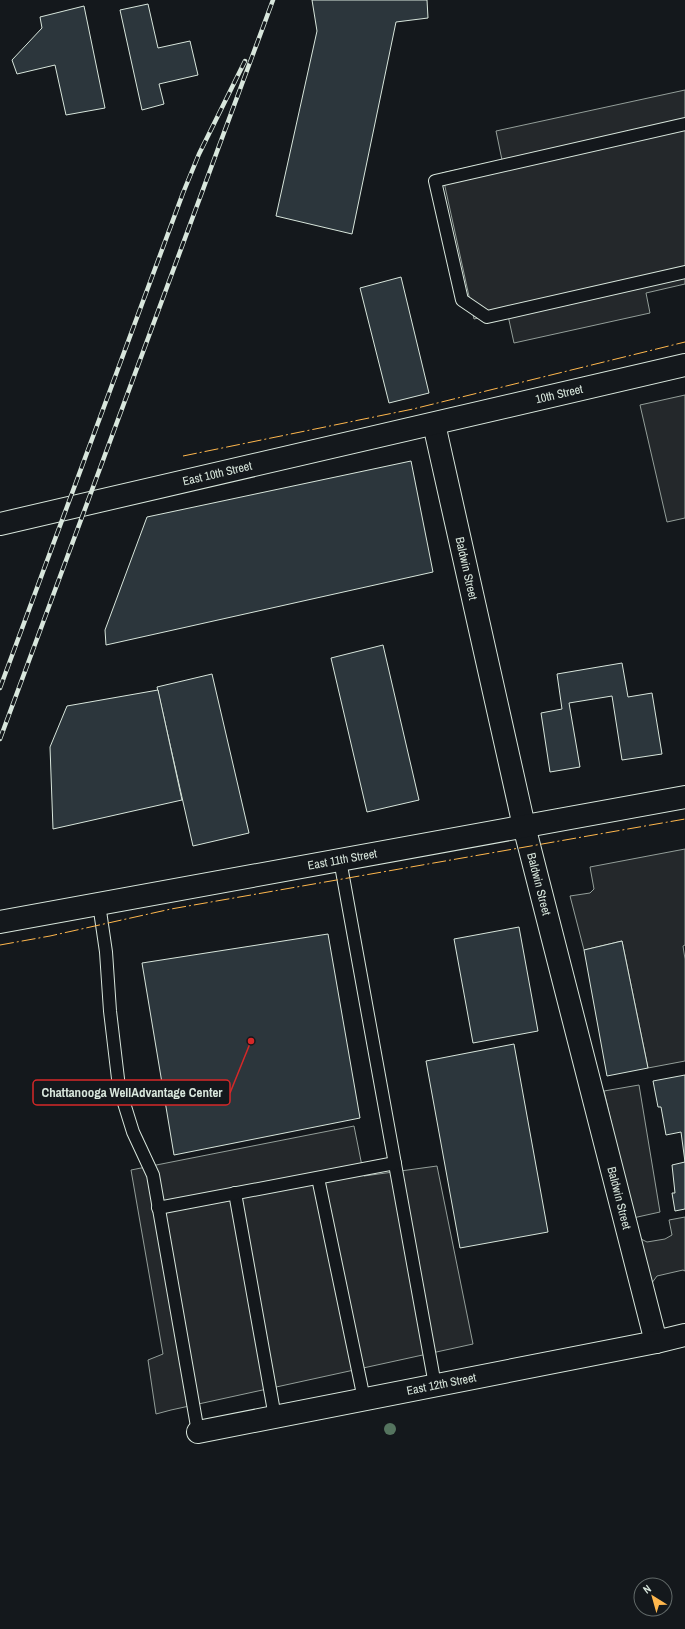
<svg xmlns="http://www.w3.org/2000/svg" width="685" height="1629" viewBox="0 0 685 1629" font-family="'Archivo Narrow',sans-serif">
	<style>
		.parking { fill: #24282b; stroke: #939e99 }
		.building { fill: #2c363c; stroke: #d8e6dc }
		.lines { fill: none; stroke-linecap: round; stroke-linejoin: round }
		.service-casing { stroke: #d8e6dc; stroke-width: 14 }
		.minor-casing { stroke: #d8e6dc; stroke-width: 24 }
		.service { stroke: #14181c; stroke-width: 12 }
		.minor { stroke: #14181c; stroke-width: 22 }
		.rail-casing { stroke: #d8e6dc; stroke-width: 4.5 }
		.rail { stroke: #14181c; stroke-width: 3; stroke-dasharray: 9; stroke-linecap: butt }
		.power { stroke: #ffb74d; stroke-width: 1; stroke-dasharray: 14 3 2 3; stroke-linecap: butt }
		.tree { fill: #55745f }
		.labels { text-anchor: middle; stroke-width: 3; stroke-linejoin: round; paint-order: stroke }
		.street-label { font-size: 12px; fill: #d8e6dc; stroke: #14181c }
		.leader { fill: none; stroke: #d62828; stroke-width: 1.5 }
		.callout-dot { fill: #d62828; stroke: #14181c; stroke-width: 1.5 }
		.callout { fill: #14181c; stroke: #d62828; stroke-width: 1.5 }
		.callout-label { font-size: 13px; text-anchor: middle; font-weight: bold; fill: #d8e6dc }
	</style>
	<rect width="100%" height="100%" fill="#14181c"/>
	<g class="parking">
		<polygon points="685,90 685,284 646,293 650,313 514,343 507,311 474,319 442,173 502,160 496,131"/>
		<polygon points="685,395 685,518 667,522 640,405"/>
		<polygon points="685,849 685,945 683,946 685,959 685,1061 648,1068 622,941 584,950 570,896 590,893 594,889 590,867"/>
		<polygon points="639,1085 660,1212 633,1218 604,1091"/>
		<polygon points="354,1126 364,1176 437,1166 473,1344 171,1410 156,1414 148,1360 163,1354 131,1170"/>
		<polygon points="685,1217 685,1271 683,1270 657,1276 646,1291 635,1236 647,1242 665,1239 672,1235 669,1220"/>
	</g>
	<g class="building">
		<polygon points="312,0 427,0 428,18 396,22 352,234 276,216 317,31"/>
		<polygon points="148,4 158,48 190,41 198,75 159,84 164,104 142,110 120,10"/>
		<polygon points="84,6 105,108 66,115 55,65 17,74 12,60 42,28 40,17"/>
		<polygon points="401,277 429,393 389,403 360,288"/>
		<polygon points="411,461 433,572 106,645 105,630 147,517"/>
		<polygon points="383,645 419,800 367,812 331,658"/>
		<polygon points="622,663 628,697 652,693 662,754 622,760 612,696 569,703 580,767 550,772 541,713 562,709 557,674"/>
		<polygon points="212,674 249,833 193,846 157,687"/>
		<polygon points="158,690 182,800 53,829 50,747 67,706"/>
		<polygon points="519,927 538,1031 473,1043 454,939"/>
		<polygon points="328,934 360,1118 174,1155 142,963"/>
		<polygon points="622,941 648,1068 607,1076 584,950"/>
		<polygon points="514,1044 548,1232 460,1248 426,1061"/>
		<polygon points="685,1075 685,1209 675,1211 672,1193 675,1193 672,1165 685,1162 681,1132 666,1135 661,1107 658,1107 653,1081"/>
	</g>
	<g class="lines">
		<defs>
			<g id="service">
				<polyline points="685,124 435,181 462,300 487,317 685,272"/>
				<polyline points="340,860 435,1385"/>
				<polyline points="99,904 106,952 110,1011 119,1087 133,1132 153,1175 198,1432"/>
				<polyline points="318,1178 364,1399"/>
				<polyline points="235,1193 275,1417"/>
				<polyline points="158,1208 395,1163"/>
			</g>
			<g id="minor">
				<path id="s1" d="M434 424 524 826 656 1342"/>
				<path id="s2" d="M0 524 685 365"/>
				<path id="s3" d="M0 922 685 797"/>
				<path id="s4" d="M198 1432 656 1342 685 1335"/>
			</g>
		</defs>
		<use href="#service" class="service-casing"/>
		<use href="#minor" class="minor-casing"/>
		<use href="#service" class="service"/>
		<use href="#minor" class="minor"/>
		<defs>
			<g id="rail">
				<polyline points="0,688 183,193 199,154 245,61"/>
				<polyline points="0,739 273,0"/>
			</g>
		</defs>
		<use href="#rail" class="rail-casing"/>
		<use href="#rail" class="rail"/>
		<g class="power">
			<polyline points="183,456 413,409 685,342"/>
			<polyline points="0,945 50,936 171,909 685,819"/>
		</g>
	</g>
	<circle class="tree" cx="390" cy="1429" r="6"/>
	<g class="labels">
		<g class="street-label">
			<text dy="4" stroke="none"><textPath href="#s2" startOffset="574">10th Street</textPath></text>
			<text dy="4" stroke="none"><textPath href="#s2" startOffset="223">East 10th Street</textPath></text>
			<text dy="4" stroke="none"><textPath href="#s1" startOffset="148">Baldwin Street</textPath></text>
			<text dy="4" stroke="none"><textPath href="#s3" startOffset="348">East 11th Street</textPath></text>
			<text dy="4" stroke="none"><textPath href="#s1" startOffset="472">Baldwin Street</textPath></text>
			<text dy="4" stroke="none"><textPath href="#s1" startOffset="796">Baldwin Street</textPath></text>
			<text dy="4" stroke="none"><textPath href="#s4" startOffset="248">East 12th Street</textPath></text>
		</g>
	</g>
	<path class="leader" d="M251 1041L230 1093"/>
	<circle class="callout-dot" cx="251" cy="1041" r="4"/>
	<rect class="callout" x="33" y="1080" width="197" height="25" rx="4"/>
	<g class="callout-label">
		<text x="132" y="1097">Chattanooga WellAdvantage Center</text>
	</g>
	<g transform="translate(653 1597) rotate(323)"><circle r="19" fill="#14181c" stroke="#626a69"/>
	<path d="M0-3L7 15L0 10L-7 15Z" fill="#ffb74d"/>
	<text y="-6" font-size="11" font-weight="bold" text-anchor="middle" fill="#d8e6dc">N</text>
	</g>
</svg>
